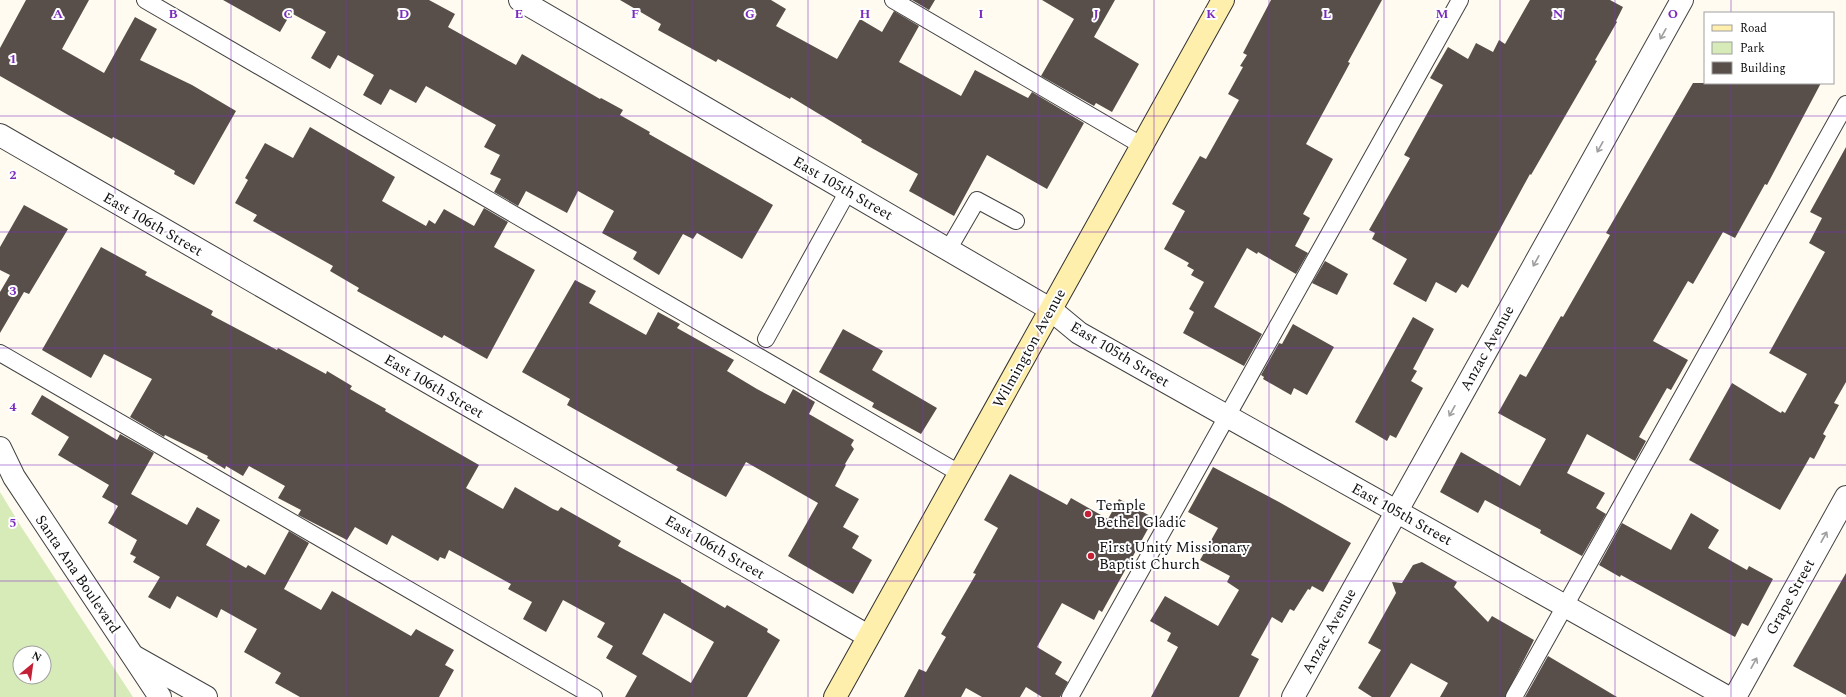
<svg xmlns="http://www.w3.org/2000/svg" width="1846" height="697" viewBox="0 0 1846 697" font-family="Spectral,serif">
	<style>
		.green { fill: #d7ebb9; fill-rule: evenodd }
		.building { fill: #584f4b; fill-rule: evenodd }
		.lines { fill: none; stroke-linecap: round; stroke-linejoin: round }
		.service-casing { stroke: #424242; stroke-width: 18 }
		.minor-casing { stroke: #424242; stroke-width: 24 }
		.secondary-casing { stroke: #313131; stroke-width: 24 }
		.service { stroke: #fff; stroke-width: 16 }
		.minor { stroke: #fff; stroke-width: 22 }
		.secondary { stroke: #ffefac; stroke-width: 22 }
		.oneway { stroke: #9f9f9f }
		.grid { fill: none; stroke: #7b2cbf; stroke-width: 1; stroke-opacity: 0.55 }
		.poi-dot { fill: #c42136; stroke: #fff; stroke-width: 1.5 }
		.labels { text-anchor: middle; stroke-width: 4; stroke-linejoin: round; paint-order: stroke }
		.street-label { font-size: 15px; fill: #0f0f0f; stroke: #fff }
		.poi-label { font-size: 15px; fill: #0f0f0f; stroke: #fff; text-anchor: start }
		.grid-label { font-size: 13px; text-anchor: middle; font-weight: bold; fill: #7b2cbf; stroke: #fff; stroke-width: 4; stroke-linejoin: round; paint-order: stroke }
	</style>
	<rect width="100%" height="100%" fill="#fffbf1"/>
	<path class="green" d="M0 492 22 528 133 697H0ZM20 653H44V677H20Z"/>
	<g class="building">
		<polygon points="26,0 89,0 62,49 104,73 135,17 157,29 140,60 192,85 236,111 194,185 174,174 175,171 113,137 112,139 70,116 0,76 0,48"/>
		<polygon points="223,0 429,0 455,14 448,27 516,65 522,54 600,99 601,98 623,110 620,115 650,132 649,134 773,205 742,259 697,233 693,239 683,234 659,275 633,259 637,252 602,233 614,211 578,191 567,213 526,191 518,206 494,192 501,179 490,174 500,155 484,147 496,125 426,86 416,103 390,89 381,105 363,95 374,75 338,55 330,69 311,58 326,32 291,13 280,32"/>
		<polygon points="620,0 771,0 786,9 776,26 837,59 860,19 882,32 894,11 919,26 899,62 961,96 975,70 1028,98 1032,92 1084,123 1047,189 987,155 954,216 909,191 918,174 861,142 862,140 791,97 790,99 718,59 716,62 658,30 661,24"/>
		<polygon points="912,0 935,0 929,10"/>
		<polygon points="1042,0 1115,0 1094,37 1139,64 1112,112 1096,103 1094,106 1041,76 1074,19"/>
		<polygon points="1271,0 1382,0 1348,62 1350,63 1306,144 1333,159 1303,214 1310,218 1295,246 1308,253 1296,274 1258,252 1257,254 1247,248 1214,307 1262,334 1244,366 1183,333 1194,312 1189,309 1204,282 1191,275 1194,270 1187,266 1189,263 1164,249 1185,211 1172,204 1200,156 1206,159 1239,100 1228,94 1243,67 1240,66 1247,55 1243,53"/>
		<polygon points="1530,0 1610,0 1623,7 1616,21 1617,22 1595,60 1597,61 1531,175 1530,174 1468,288 1462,284 1456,293 1436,282 1426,302 1393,284 1407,259 1372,239 1375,233 1369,230 1410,158 1404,155 1443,85 1430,78 1448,47 1468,59 1476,43 1493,52 1499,40 1505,44"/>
		<polygon points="1693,83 1821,83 1767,185 1765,184 1735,238 1723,232 1693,284 1688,281 1653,341 1688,360 1671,390 1667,388 1639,437 1646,441 1635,461 1587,434 1567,473 1605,493 1596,508 1606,514 1582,556 1540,533 1541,530 1485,500 1478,513 1440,492 1461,452 1520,486 1546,439 1498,413 1520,374 1526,377 1561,316 1563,317 1610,235 1606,233"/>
		<polygon points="310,127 395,177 382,201 426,226 429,220 435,224 444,209 474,226 484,208 508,222 494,247 535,270 487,359 444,335 442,338 357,291 359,288 330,271 333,266 253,221 257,215 235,203 248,180 245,178 265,143 293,158"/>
		<polygon points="1846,147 1846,382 1834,403 1839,405 1823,434 1826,436 1814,459 1810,457 1780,510 1689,460 1732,383 1781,413 1782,411 1785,413 1807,374 1769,353 1825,252 1809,243 1822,218 1810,212"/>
		<polygon points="24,205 68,229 29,294 24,292 0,333 0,292 10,275 0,270 0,247"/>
		<path d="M101 247 147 272 145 275 213 311 211 315 277 350 278 348 326 374 327 371 352 386 350 389 386 409 385 411 479 465 466 488 503 509 515 487 553 509 558 511 561 507 621 541 618 546 681 580V582L725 608 727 605 768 629 767 632 780 640 747 697H625L637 676 606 658 613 646 597 637 605 623 563 600 546 632 523 619 532 602 508 589 511 584 449 550 445 559 440 557 438 561 392 535 387 545 355 527 347 540 298 515 301 510 278 498 285 486 249 466 243 476 226 466 225 469 207 458 208 456 165 435 164 437 130 417 152 379 104 354 91 378 42 350ZM664 613 714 642 691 683 642 654Z"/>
		<polygon points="1325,261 1348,274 1337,295 1312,283"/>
		<polygon points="575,280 596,291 589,303 646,335 658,312 680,324 677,328 734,360 727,371 757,389 785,404 793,389 815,402 809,414 854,440 851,445 854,449 845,464 846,465 835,486 859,499 843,527 859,536 852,548 872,560 853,594 788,556 818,503 746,462 726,497 676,470 678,467 567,405 570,399 522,372"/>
		<polygon points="1413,317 1434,329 1413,369 1417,371 1411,381 1423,388 1396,438 1390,435 1387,441 1355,422"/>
		<polygon points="1293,324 1334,347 1307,395 1294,388 1291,395 1263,379 1264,377 1261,375 1279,343 1282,344"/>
		<polygon points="843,329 883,351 872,370 937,408 921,434 872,407 874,403 819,372"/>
		<polygon points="42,395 117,440 120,434 154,453 131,494 187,525 197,507 220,520 206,545 246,568 248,565 265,575 289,531 309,543 284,589 321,610 332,591 411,636 416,629 454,650 445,665 454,670 439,697 300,697 275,683 281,673 244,652 257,629 221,609 217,618 177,596 170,609 148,597 160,577 133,562 136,557 130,554 137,540 108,523 118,506 102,497 109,485 58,455 69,437 31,414"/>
		<polygon points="1213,467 1279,502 1351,543 1323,592 1312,586 1310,590 1308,589 1294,611 1290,609 1282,623 1272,617 1251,655 1259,659 1239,697 1151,697 1178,647 1167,641 1171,633 1150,621 1165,596 1218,626 1239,590 1227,582 1230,576 1200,560 1218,528 1188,512"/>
		<polygon points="1010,474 1067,505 1071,498 1108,519 1119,499 1154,518 1102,612 1099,610 1094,620 1062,603 1037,647 1062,662 1055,674 1068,682 1060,697 1042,697 1026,687 1020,697 982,697 966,688 961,697 904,697 919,669 926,672 946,637 941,634 976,574 973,573 998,528 984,520"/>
		<polygon points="1691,513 1719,530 1708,548 1747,570 1749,566 1773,579 1748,626 1742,623 1735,637 1621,575 1620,577 1599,565 1622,523 1671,550"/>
		<polygon points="1422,562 1457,582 1454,587 1488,622 1492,616 1534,640 1505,697 1440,697 1448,683 1411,663 1390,697 1372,697 1358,688 1381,650 1368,643 1396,593 1392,582 1402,583 1413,565"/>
		<polygon points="1846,573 1846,695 1793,666"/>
		<polygon points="1548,656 1617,697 1525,697"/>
	</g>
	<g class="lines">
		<defs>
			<g id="service">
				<polyline points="145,0 959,473"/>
				<polyline points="893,0 1141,145"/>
				<polyline points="948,250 977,200 1016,221"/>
				<polyline points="766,339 848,191"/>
				<polyline points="0,353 594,697"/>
				<polyline points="1070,697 1460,0"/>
				<polyline points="1514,697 1846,104"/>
			</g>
			<g id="minor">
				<polyline points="520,0 1050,309 1079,333 1727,697"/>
				<polyline points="0,135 868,636"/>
				<polyline points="0,448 14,477 160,697"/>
				<polyline points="135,657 206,697"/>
				<polyline points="1293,697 1682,0"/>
				<polyline points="1735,697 1846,497"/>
			</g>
			<polyline id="secondary" points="835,697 1223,0"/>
		</defs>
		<use href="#service" class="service-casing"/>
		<use href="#minor" class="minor-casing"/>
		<use href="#secondary" class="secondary-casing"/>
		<use href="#service" class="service"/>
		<use href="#minor" class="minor"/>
		<use href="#secondary" class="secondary"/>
	</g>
	<defs><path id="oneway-shaft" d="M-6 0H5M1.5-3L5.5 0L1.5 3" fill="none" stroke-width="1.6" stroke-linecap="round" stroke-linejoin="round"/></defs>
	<g class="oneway">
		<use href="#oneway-shaft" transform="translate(1663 34) rotate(119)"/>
		<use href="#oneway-shaft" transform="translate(1600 147) rotate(119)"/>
		<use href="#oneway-shaft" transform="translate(1536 261) rotate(119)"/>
		<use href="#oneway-shaft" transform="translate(1452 411) rotate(119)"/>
		<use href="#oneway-shaft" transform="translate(1824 537) rotate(-61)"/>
		<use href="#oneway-shaft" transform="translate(1754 663) rotate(-61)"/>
	</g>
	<path class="grid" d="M115 0V697M231 0V697M346 0V697M462 0V697M577 0V697M692 0V697M808 0V697M923 0V697M1038 0V697M1154 0V697M1269 0V697M1384 0V697M1500 0V697M1615 0V697M1731 0V13M1731 83V697M0 116H1846M0 232H1846M0 348H1846M0 465H1846M0 581H1846"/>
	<g class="poi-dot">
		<circle cx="1088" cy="514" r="4"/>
		<circle cx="1091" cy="556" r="4"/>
	</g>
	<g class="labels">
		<g class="street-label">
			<text transform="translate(843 188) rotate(30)" y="5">East 105th Street</text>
			<text transform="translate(153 224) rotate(30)" y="5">East 106th Street</text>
			<text transform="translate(1029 348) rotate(-61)" y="5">Wilmington Avenue</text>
			<text transform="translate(1487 348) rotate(-61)" y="5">Anzac Avenue</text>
			<text transform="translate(1120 354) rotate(31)" y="5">East 105th Street</text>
			<text transform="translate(434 386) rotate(30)" y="5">East 106th Street</text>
			<text transform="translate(1402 514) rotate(29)" y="5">East 105th Street</text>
			<text transform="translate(715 547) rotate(30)" y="5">East 106th Street</text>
			<text transform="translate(78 574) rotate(56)" y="5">Santa Ana Boulevard</text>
			<text transform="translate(1790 597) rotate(-61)" y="5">Grape Street</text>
			<text transform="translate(1329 631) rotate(-61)" y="5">Anzac Avenue</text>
		</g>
		<g class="poi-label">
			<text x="1096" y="510">Temple<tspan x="1096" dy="17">Bethel Gladic</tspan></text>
			<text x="1099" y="552">First Unity Missionary<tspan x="1099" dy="17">Baptist Church</tspan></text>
		</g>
	</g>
	<g class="grid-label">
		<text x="58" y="18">A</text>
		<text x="173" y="18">B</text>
		<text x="288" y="18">C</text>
		<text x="404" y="18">D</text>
		<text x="519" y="18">E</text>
		<text x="635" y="18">F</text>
		<text x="750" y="18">G</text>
		<text x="865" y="18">H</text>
		<text x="981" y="18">I</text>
		<text x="1096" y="18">J</text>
		<text x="1211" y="18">K</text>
		<text x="1327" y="18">L</text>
		<text x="1442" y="18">M</text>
		<text x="1558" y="18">N</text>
		<text x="1673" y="18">O</text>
		<text x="13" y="63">1</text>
		<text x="13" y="179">2</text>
		<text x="13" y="295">3</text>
		<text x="13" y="411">4</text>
		<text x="13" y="527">5</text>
	</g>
	<rect x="1704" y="12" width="130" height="72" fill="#ffffff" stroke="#9f9f9f"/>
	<rect x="1712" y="25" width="20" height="6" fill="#ffefac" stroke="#9f9f9f"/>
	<text x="1740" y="32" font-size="12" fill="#0f0f0f">Road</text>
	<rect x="1712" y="42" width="20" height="12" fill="#d7ebb9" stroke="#9f9f9f"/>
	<text x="1740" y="52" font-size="12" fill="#0f0f0f">Park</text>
	<rect x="1712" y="62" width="20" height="12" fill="#584f4b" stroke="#9f9f9f"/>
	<text x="1740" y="72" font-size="12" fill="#0f0f0f">Building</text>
	<g transform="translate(32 665) rotate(29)"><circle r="19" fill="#ffffff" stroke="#9f9f9f"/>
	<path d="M0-3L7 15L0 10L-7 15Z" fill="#c42136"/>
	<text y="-6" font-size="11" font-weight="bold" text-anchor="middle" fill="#0f0f0f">N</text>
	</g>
</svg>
